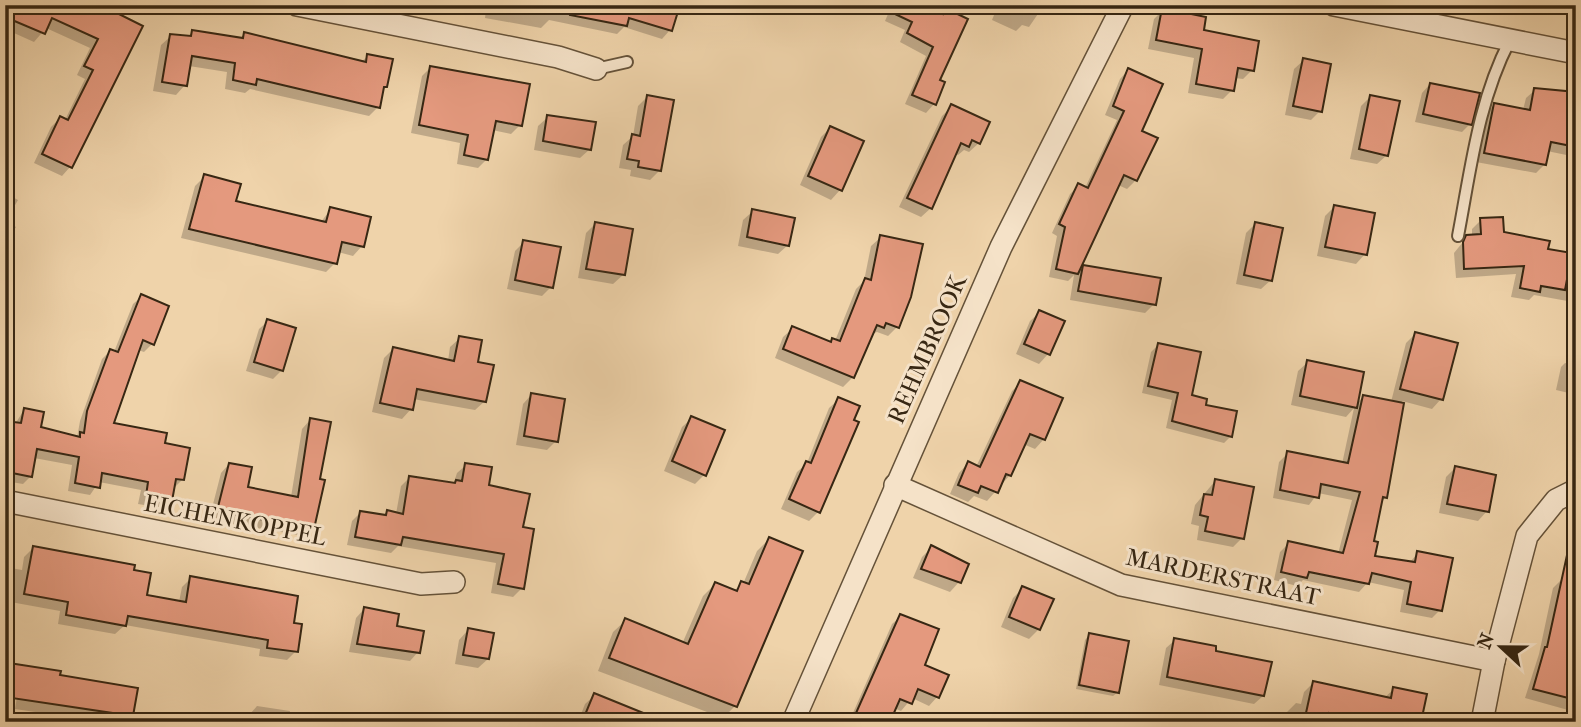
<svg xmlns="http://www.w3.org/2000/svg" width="1581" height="727" viewBox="0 0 1581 727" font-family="'IM FELL French Canon',serif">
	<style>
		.shadow { fill: #0003 }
		.building { fill: #e4997e; stroke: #372713; stroke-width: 2 }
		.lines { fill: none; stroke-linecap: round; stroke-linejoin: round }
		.service-casing { stroke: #655239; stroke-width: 14 }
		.minor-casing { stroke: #655239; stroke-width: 24 }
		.service { stroke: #f5e2c8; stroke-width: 10 }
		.minor { stroke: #f5e2c8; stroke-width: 21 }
		.labels { text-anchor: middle; stroke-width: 6; stroke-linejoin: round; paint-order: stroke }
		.street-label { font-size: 24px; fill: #372713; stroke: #f5e2c8 }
	</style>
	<rect width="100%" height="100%" fill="#efd3aa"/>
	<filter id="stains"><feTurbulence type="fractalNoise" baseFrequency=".00286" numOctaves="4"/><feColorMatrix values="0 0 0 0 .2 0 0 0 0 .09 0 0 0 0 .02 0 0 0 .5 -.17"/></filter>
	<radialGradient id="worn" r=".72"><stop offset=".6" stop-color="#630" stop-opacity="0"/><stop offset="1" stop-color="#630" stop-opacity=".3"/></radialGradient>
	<g class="shadow">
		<polygon points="5,5 140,27 70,167 62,176 34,163 51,127 60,118 65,120 85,79 77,75 90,48 46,28 34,42 5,29"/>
		<polygon points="463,5 678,5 670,30 662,39 624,27 617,34 549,20 541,28 485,18 486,10"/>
		<polygon points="892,5 934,5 966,20 938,81 943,83 934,104 926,113 905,104 926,56 900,42 905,30 885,21"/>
		<polygon points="998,5 1044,5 1029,27 1022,25 1016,31 992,20"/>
		<polygon points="1163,10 1202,32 1252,70 1243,79 1235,78 1232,90 1223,99 1188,93 1194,58 1148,49 1154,19"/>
		<polygon points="193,31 239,40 244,34 361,62 368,56 378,107 369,116 250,89 245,93 225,89 227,72 189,66 185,85 176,95 153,91 161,45 171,36 187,38"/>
		<polygon points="1304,60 1320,111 1311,120 1285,115 1294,69"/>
		<polygon points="430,68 520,125 511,134 492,130 487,159 478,168 457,164 460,143 411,133 422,76"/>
		<polygon points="1128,70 1136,180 1127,189 1118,185 1077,273 1084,266 1154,304 1145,313 1070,300 1074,275 1068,281 1049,277 1057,236 1052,233 1070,194 1079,185 1085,188 1117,120 1105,115 1120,79"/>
		<polygon points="1430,84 1470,124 1462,132 1415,122 1422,93"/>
		<polygon points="1535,90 1576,94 1576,157 1547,151 1545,164 1536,173 1476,162 1485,114 1494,105 1523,110 1526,98"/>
		<polygon points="647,97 660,170 650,180 630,176 631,170 619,168 623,145 633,136 638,106"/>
		<polygon points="1370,97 1387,155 1377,164 1350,159 1361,106"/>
		<polygon points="951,107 979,143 969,152 964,150 958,155 955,154 931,208 921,217 899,207 942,116"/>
		<polygon points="548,117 590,149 580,158 534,150 538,126"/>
		<polygon points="830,128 840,190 831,200 800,185 821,137"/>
		<polygon points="205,176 234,202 320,223 331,209 362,246 353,256 338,252 335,263 326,272 181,238 195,186"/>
		<polygon points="5,193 18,200 6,221 16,227 5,245"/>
		<polygon points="1334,207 1365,254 1356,264 1317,256 1325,216"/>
		<polygon points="753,211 788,245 778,254 738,246 743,220"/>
		<polygon points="1481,220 1503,234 1546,250 1576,256 1576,322 1569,320 1573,302 1534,295 1529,300 1511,297 1516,274 1456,278 1454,253 1467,237 1472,237 1472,229"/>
		<polygon points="595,224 623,275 613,284 578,278 586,233"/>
		<polygon points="1255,224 1271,280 1261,289 1236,284 1246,233"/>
		<polygon points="881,237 897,327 888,336 877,332 870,335 853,377 843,387 775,358 783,337 793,328 829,343 835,341 856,289 864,281 871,246"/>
		<polygon points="524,242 551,287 542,296 507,289 515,251"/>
		<polygon points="142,296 152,344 144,352 138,350 112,424 162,445 182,480 174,488 170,500 162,508 138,504 141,490 99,482 90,495 68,491 72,465 34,458 31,476 23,484 5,481 5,422 15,424 24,410 39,429 77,438 80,421 102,359 110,351 114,352 133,304"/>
		<polygon points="1040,312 1063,322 1048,354 1039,364 1016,354 1030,321"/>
		<polygon points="268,321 282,370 273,379 246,371 259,329"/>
		<polygon points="1415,334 1441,399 1432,409 1402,401 1386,497 1381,502 1372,543 1373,557 1409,563 1418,553 1440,610 1432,618 1400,612 1404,590 1368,582 1359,592 1303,580 1297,586 1274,580 1280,552 1289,543 1338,554 1352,500 1318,493 1309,505 1273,498 1279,462 1288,453 1342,464 1354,408 1346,417 1291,405 1298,371 1308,362 1356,404 1363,397 1391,402 1406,343"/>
		<polygon points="460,338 476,364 485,401 475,410 413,399 411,409 402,419 372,412 384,358 393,349 448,361 450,347"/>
		<polygon points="1158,345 1189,397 1204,406 1231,436 1224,443 1166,428 1172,400 1142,393 1151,352"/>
		<polygon points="1565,363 1576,365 1576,391 1573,394 1556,390 1561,367"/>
		<polygon points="1021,382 1044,439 1035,449 1023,444 1010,475 987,501 974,496 968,502 950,494 959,473 968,463 976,467 1012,391"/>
		<polygon points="532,394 556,441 547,450 516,445 523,404"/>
		<polygon points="839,399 818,512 809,521 781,509 797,472 807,463 829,408"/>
		<polygon points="692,418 704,475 695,484 664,471 682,427"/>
		<polygon points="310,420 312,528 304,536 209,520 221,473 229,464 246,488 291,497 302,429"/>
		<polygon points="466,465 521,529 522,588 513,597 491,593 496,563 398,546 391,553 347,545 352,521 360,513 383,517 388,512 396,514 401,486 410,477 453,485 457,473"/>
		<polygon points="1455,468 1487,511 1478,521 1439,513 1446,477"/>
		<polygon points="1215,481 1242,538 1233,547 1197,540 1199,526 1191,524 1195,505"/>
		<polygon points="769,539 735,706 723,718 598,671 613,632 626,620 682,644 703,596 715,584 733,591 743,584 757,551"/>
		<polygon points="932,547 960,559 959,582 950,592 913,578 922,557"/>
		<polygon points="33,548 132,572 145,597 179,602 182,587 191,578 292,624 296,651 287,660 259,656 260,649 125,625 115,634 58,624 60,611 5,601 5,567 22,570 24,557"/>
		<polygon points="1563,578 1576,581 1576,702 1568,710 1525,698 1539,654 1553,588"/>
		<polygon points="1023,588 1039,629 1029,639 1001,627 1013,598"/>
		<polygon points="364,609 395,627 418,652 410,661 349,652 356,618"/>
		<polygon points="901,616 937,697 929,706 912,698 901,711 894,708 888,722 849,722 892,624"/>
		<polygon points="468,630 488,659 478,668 455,664 459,640"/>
		<polygon points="1089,635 1118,692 1113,696 1076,689 1085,640"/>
		<polygon points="1175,640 1213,652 1263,696 1254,704 1159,685 1166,648"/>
		<polygon points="20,677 58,677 131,715 125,722 102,722 15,709"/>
		<polygon points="1313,683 1384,698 1394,689 1419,722 1285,722 1287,712 1296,703 1301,704 1304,692"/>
		<polygon points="595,695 622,722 578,722 585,704"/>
		<polygon points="257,706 290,711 288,722 248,722 249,715"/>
		<polygon points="977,717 987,722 972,722"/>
	</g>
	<g class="building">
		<polygon points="5,5 101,5 143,26 72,168 42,154 60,116 68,120 93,70 84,66 98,39 52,18 45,34 5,17"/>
		<polygon points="571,5 680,5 672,31 629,18 627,26 570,15"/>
		<polygon points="876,5 924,5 943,14 945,8 968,19 940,80 945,82 936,105 912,95 933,47 907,33 912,22"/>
		<polygon points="1162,8 1206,17 1204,30 1259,41 1254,71 1238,68 1234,91 1196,84 1202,49 1156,40"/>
		<polygon points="192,30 243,38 244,32 366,62 367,54 393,59 387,87 384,87 380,108 257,79 256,85 233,80 235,63 192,56 187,86 162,82 170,34 191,36"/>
		<polygon points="1303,58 1331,64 1322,112 1293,106"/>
		<polygon points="430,66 530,84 522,126 496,121 488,160 464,155 468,135 419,125"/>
		<polygon points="1128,68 1163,84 1142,131 1158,138 1137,181 1124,175 1078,274 1056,269 1065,227 1059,224 1078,183 1088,188 1124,111 1113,106"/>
		<polygon points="1430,83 1480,93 1472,125 1423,114"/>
		<polygon points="1534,88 1576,92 1576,147 1551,142 1546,165 1484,153 1494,103 1530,110"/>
		<polygon points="647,95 674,100 661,171 638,167 639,161 627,159 632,134 640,136"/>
		<polygon points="1370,95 1400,101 1388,156 1359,149"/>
		<polygon points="951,104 990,122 980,144 972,140 969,147 961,143 932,209 907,198"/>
		<polygon points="547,115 596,122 591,150 543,141"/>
		<polygon points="830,126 864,141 842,191 808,176"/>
		<polygon points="204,174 241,184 236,201 326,222 330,207 371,217 364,247 342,242 337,264 189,229"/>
		<polygon points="1334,205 1375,213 1367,255 1325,247"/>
		<polygon points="752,209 795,218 789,246 747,237"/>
		<polygon points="1503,217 1504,232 1550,241 1548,249 1572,253 1565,290 1541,286 1540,292 1520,288 1524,266 1464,269 1463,242 1466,235 1481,234 1480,218"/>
		<polygon points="595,222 633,229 625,275 586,269"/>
		<polygon points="1255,222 1283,228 1272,281 1244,275"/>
		<polygon points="880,235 923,244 911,297 899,328 886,323 884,328 877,325 854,378 783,349 792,326 831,342 832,338 840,341 865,278 871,280"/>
		<polygon points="523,240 561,247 553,288 515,280"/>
		<polygon points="1083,265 1161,278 1156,305 1078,291"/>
		<polygon points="141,294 169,306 154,345 143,340 114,423 167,433 165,443 190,448 184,480 176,479 172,501 146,496 148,482 102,473 100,488 75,483 79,457 37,449 32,477 7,472 11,445 5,444 5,421 21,423 24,408 44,412 41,427 80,437 80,432 84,433 87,411 110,349 118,352"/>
		<polygon points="1039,310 1065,321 1050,355 1024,344"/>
		<polygon points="267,319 296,328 283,371 254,362"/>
		<polygon points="1415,332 1458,343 1443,400 1400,389"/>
		<polygon points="459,336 482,340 478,362 494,365 486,402 417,389 413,410 380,403 393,347 454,361"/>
		<polygon points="1158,343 1201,352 1192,395 1207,399 1206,405 1237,411 1232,437 1172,421 1178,393 1148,386"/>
		<polygon points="1307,360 1364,372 1357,408 1300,396"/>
		<polygon points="1020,380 1063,398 1045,440 1030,434 1011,476 1006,474 998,493 981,486 978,493 958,485 968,461 980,467"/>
		<polygon points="531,393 565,399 558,442 524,436"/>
		<polygon points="1363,395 1404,403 1387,498 1383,497 1374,541 1378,542 1375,556 1415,562 1417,551 1453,558 1442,611 1407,604 1411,582 1372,573 1369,584 1309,572 1307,578 1281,572 1288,541 1343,553 1360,492 1321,484 1319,498 1280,490 1287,451 1348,463"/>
		<polygon points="838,397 860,406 854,420 859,422 820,513 789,499 806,461 811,463"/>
		<polygon points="691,416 725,430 706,476 672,461"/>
		<polygon points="310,418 331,422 320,479 325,480 314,529 217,511 229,463 252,467 248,487 298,497"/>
		<polygon points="465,463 492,467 489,485 530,494 523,527 534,529 524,589 498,584 504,554 403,537 401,545 355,537 360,511 386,515 387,510 403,514 409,476 455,483 456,480 462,481"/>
		<polygon points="1455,466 1496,475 1489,512 1447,504"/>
		<polygon points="1215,479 1254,487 1244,539 1205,531 1208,517 1200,515 1204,494 1212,495"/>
		<polygon points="769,537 803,551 737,707 609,658 625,618 688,644 715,582 737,591 741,581 749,584"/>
		<polygon points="931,545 969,564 961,583 921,569"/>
		<polygon points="33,546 135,565 134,570 151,573 147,595 186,602 190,576 298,596 294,623 302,624 298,652 267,648 268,640 128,616 126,626 66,615 68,602 24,594"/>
		<polygon points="1567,555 1576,556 1576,700 1533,689 1545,647 1547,647"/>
		<polygon points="1022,586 1054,599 1040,630 1009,617"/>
		<polygon points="364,607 399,614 397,626 424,631 420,653 357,644"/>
		<polygon points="900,614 939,629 925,665 949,675 939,698 918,689 912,704 900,699 890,722 877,722 856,713"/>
		<polygon points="468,628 494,633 489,659 463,655"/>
		<polygon points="1089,633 1129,641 1119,693 1079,685"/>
		<polygon points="1174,638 1216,646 1216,651 1272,662 1264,696 1167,677"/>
		<polygon points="9,663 61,671 60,675 138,688 133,716 5,697"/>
		<polygon points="1313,681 1391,698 1393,687 1427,694 1421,722 1368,722 1329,713 1327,722 1304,722"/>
		<polygon points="594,693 663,721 663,722 582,722"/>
	</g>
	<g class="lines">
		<defs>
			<g id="service">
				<polyline points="596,69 627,62"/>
				<path d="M1458 236C1471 168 1478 102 1510 40"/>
			</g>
			<g id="minor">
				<polyline points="297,5 558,57 596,69"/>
				<polyline points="1334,5 1576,53"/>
				<polyline points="895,485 1121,585 1494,661 1482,722"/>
				<polyline points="5,501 421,584 454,582"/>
				<polyline points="1494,661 1527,536 1556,500 1576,490"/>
				<polyline points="793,722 1001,247 1123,5"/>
			</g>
		</defs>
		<use href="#service" class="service-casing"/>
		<use href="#minor" class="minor-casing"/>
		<use href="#service" class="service"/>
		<use href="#minor" class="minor"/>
	</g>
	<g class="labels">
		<g class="street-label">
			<text transform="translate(927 349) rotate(-66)" y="8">REHMBROOK</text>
			<text transform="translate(235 520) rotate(11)" y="8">EICHENKOPPEL</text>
			<text transform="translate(1223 577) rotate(12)" y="8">MARDERSTRAAT</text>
		</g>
	</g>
	<rect width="1581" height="727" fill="none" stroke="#efd3aa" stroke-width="28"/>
	<rect x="7" y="7" width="1567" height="713" fill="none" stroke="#372713" stroke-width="3.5"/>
	<rect x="14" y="14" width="1553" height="699" fill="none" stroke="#372713" stroke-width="2"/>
	<g transform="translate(1501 647) rotate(292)" stroke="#f5e2c8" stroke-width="5" paint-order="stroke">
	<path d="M0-5L12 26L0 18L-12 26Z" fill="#372713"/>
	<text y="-10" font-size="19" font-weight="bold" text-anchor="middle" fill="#372713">N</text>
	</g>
	<rect width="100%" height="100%" filter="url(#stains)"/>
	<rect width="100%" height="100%" fill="url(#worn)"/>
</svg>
